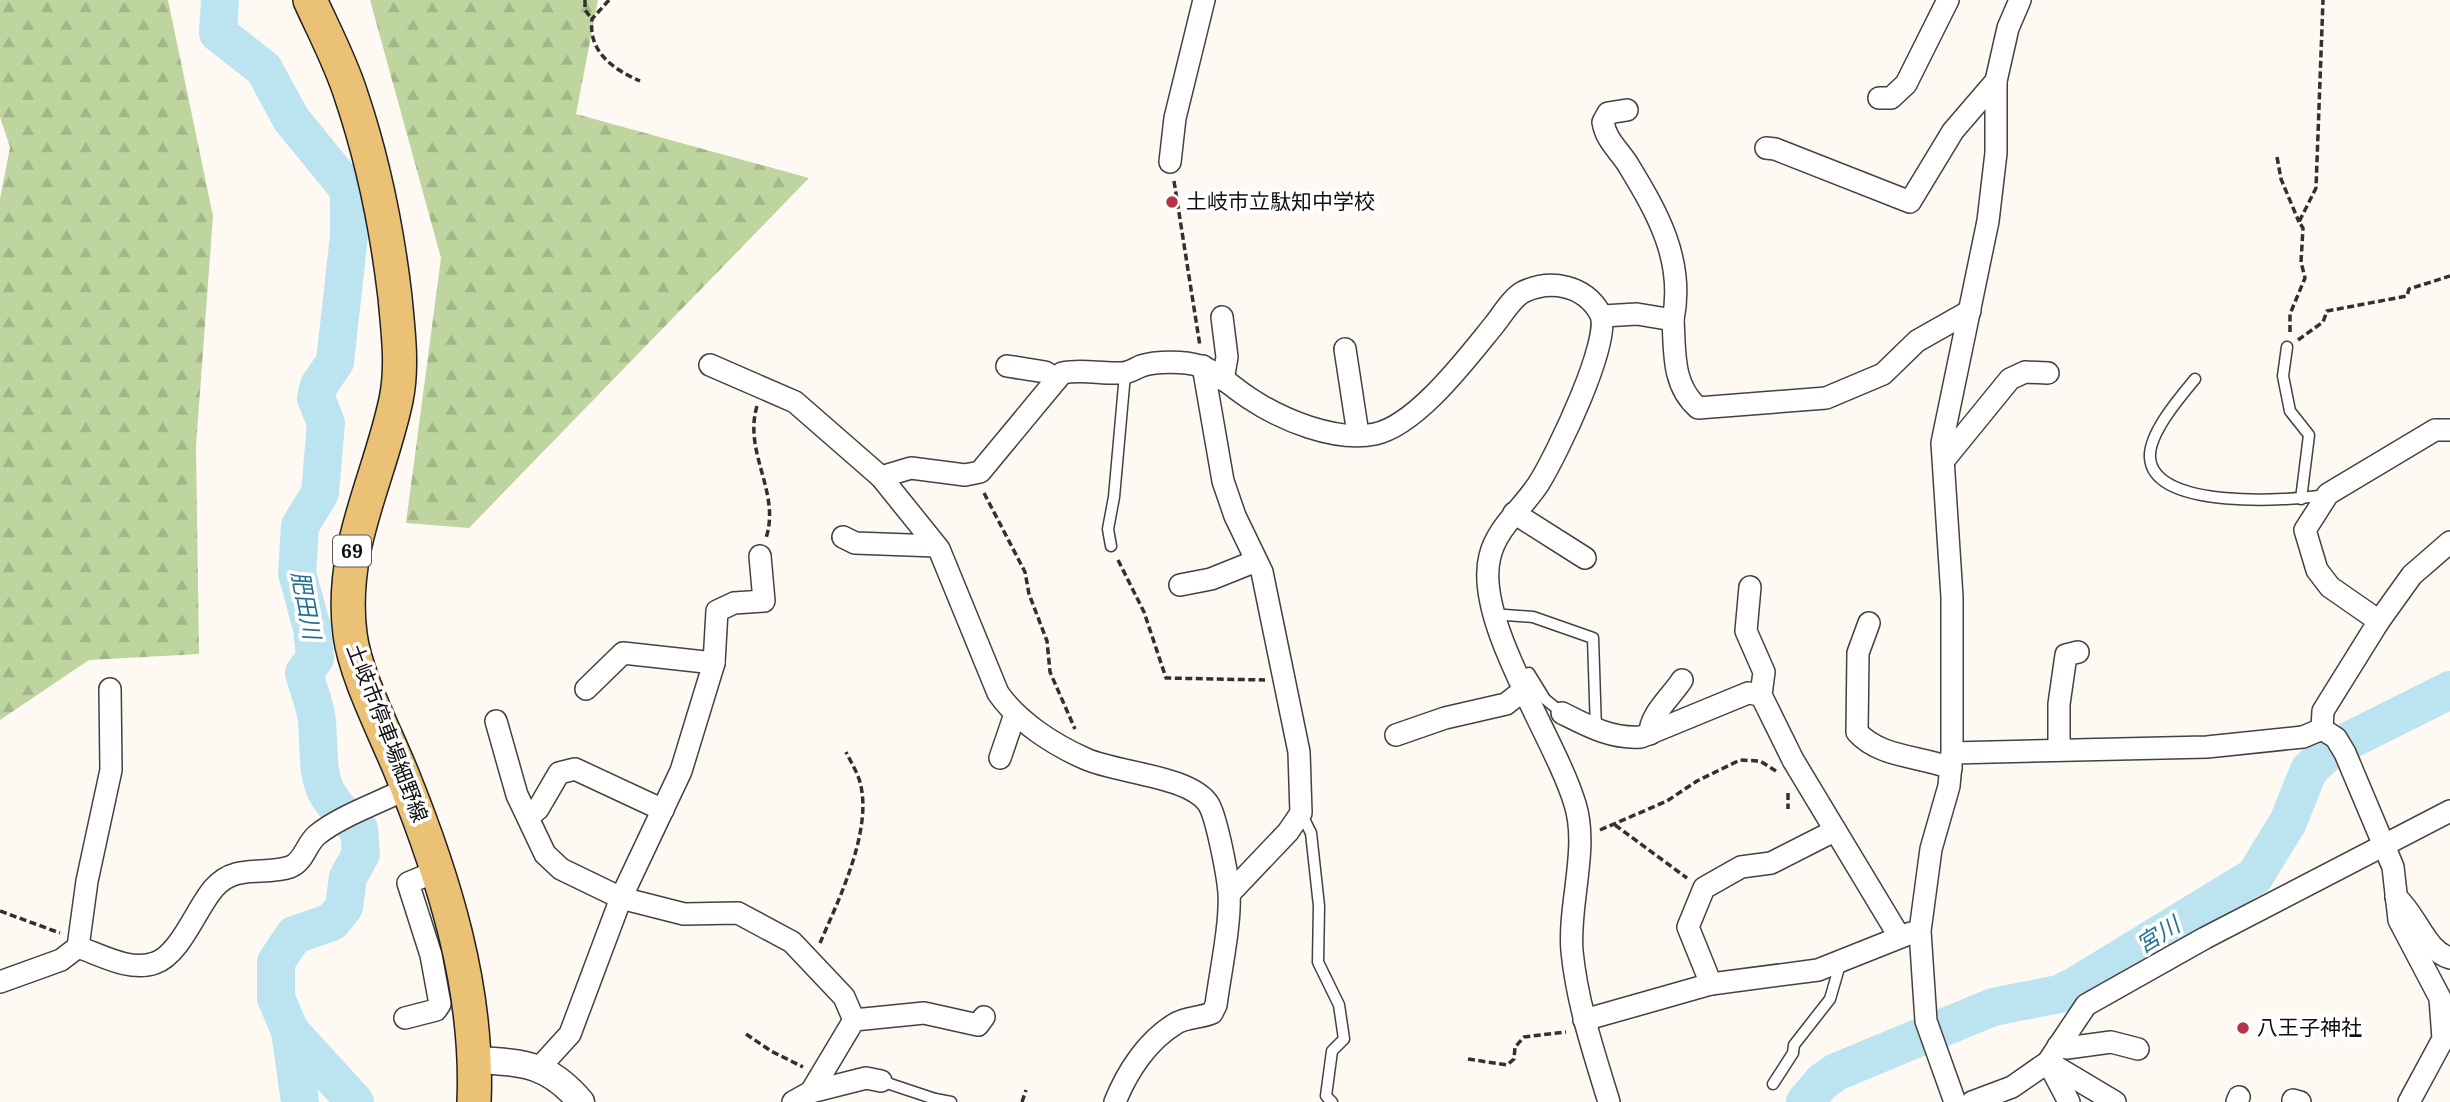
<svg xmlns="http://www.w3.org/2000/svg" width="2450" height="1102" viewBox="0 0 2450 1102" font-family="Lora,'Noto Sans JP',serif">
	<style>
		.forest { fill: url(#forest-firs) }
		.lines { fill: none; stroke-linecap: round; stroke-linejoin: round }
		.river { stroke: #bce3f0; stroke-width: 38 }
		.service-casing { stroke: #424242; stroke-width: 13 }
		.minor-casing { stroke: #424242; stroke-width: 24 }
		.tertiary-casing { stroke: #424242; stroke-width: 29 }
		.primary-casing { stroke: #202020; stroke-width: 36 }
		.path { stroke: #313131; stroke-width: 3.5; stroke-dasharray: 7 3.5; stroke-linecap: butt }
		.service { stroke: #fff; stroke-width: 10 }
		.minor { stroke: #fff; stroke-width: 21 }
		.tertiary { stroke: #fff; stroke-width: 26 }
		.primary { stroke: #ebc176; stroke-width: 33 }
		.poi-dot { fill: #b23549; stroke: #fff; stroke-width: 2.5 }
		.labels { text-anchor: middle; stroke-width: 7; stroke-linejoin: round; paint-order: stroke }
		.shield { fill: #fff; stroke: #575757; stroke-width: 2 }
		.shield-label { font-size: 19px; font-weight: bold; fill: #0f0f0f }
		.poi-label { font-size: 21px; fill: #0f0f0f; stroke: #fff; text-anchor: start }
		.street-label { font-size: 21px; fill: #0f0f0f; stroke: #fff }
		.water-label { font-size: 23px; font-style: italic; fill: #247196; stroke: #fff }
	</style>
	<defs>
		<pattern id="forest-firs" width="22" height="20" patternUnits="userSpaceOnUse" patternTransform="scale(1.75)"><rect width="22" height="20" fill="#bed5a0"/><path d="M5 1l3.5 6h-7zM16 11l3.5 6h-7z" fill="#a2b689"/></pattern>
	</defs>
	<rect width="100%" height="100%" fill="#fefaf3"/>
	<g class="forest">
		<polygon points="0,0 168,0 213,216 196,446 199,654 89,660 0,720 0,199 10,147 0,117"/>
		<polygon points="370,0 598,0 576,114 809,178 469,528 406,523 441,258"/>
	</g>
	<g class="lines">
		<g class="river">
			<path d="M220 0 218 33 264 69 291 119 349 190V236L335 362 319 385 316 398 326 423 320 493 300 526 297 573 312 628 315 658 304 673C308 689 316 706 317 722 321 778 313 789 359 829L361 854 348 877 344 907 332 922 294 935 276 962V998L290 1031 355 1102"/>
			<polyline points="290,1031 300,1102"/>
			<polyline points="1805,1102 1822,1082 1836,1072 1993,1007 2059,994 2075,986 2255,876 2288,822 2309,770 2330,750 2450,690"/>
		</g>
		<defs>
			<g id="service">
				<polyline points="2287,347 2283,376 2290,411 2309,435 2301,499"/>
				<path d="M2195 379C2180 397 2148 434 2150 458 2154 510 2289 501 2325 495"/>
				<polyline points="1111,546 1108,529 1114,497 1125,374"/>
				<polyline points="1492,614 1533,617 1593,638 1596,730"/>
				<polyline points="1519,676 1529,673 1545,699 1562,713"/>
				<polyline points="1301,813 1311,833 1319,906 1318,962 1339,1005 1344,1039 1332,1051 1326,1096 1332,1102"/>
				<polyline points="881,1081 935,1099 935,1102"/>
				<polyline points="1773,1084 1793,1053 1794,1045 1830,999 1841,961"/>
				<polyline points="935,1099 951,1102"/>
			</g>
			<g id="minor">
				<polyline points="1879,98 1891,98 1906,84 1948,0"/>
				<path d="M1627 110 1608 113 1603 122C1606 140 1617 148 1627 163 1657 212 1685 260 1673 320"/>
				<polyline points="1766,148 1775,149 1910,202 1953,131 1996,81"/>
				<polyline points="1170,162 1175,118 1204,0"/>
				<path d="M1603 316 1637 314 1673 320C1675 353 1672 385 1698 408L1826 398 1883 374 1917 341 1970 311"/>
				<polyline points="1222,317 1227,357 1223,380"/>
				<polyline points="1345,349 1358,434"/>
				<path d="M710 365 795 402 881 477 939 549 998 693C1018 722 1054 745 1086 759 1117 773 1192 776 1209 805 1217 819 1228 877 1229 893 1231 923 1220 974 1216 1005L1212 1013C1201 1018 1185 1017 1175 1024 1147 1041 1127 1072 1115 1102"/>
				<polyline points="1007,366 1045,372 1057,379"/>
				<polyline points="1203,366 1223,481 1235,516 1262,572 1299,752 1301,813 1288,832 1230,893"/>
				<polyline points="1944,460 2010,379 2025,372 2048,373"/>
				<path d="M881 477 911 468 965 475 980 472 1062 373C1083 369 1100 374 1121 373 1129 373 1134 369 1141 366 1156 361 1185 361 1200 366 1218 372 1233 388 1249 398 1282 420 1335 442 1375 434 1417 425 1467 358 1494 325 1502 315 1512 298 1523 292 1551 279 1584 285 1600 313 1614 337 1555 458 1539 483 1524 507 1497 527 1490 556 1473 620 1555 737 1575 804 1589 848 1568 906 1572 951 1577 1003 1594 1053 1609 1102"/>
				<polyline points="1514,513 1585,558"/>
				<polyline points="843,537 855,543 936,546"/>
				<polyline points="1180,585 1211,579 1256,561"/>
				<polyline points="1750,587 1746,631 1764,672 1761,695 1793,760 1899,936"/>
				<polyline points="2379,621 2330,587 2317,570 2305,530 2328,494 2435,430 2450,430"/>
				<path d="M1869 623 1858 653 1857 732C1879 757 1919 756 1951 768"/>
				<polyline points="714,663 717,611 734,603 764,601 760,556"/>
				<path d="M1562 713C1588 726 1611 739 1641 737L1748 693 1761 695"/>
				<polyline points="496,721 517,795 545,854 561,869 621,898 684,914 738,913 792,942 844,997 854,1020"/>
				<polyline points="2322,729 2336,738 2345,753 2393,867 2399,920 2440,998 2443,1039 2409,1102"/>
				<polyline points="2322,729 2323,711 2379,621 2412,575 2450,542"/>
				<path d="M1650 734C1649 715 1672 696 1682 680"/>
				<polyline points="1396,735 1445,718 1506,704 1525,689"/>
				<polyline points="2059,750 2059,704 2066,655 2078,652"/>
				<polyline points="1952,753 2207,747 2303,737 2322,729"/>
				<polyline points="1000,758 1015,714"/>
				<polyline points="528,817 538,809 559,773 575,769 663,810"/>
				<path d="M2396 897C2417 915 2425 951 2450 958"/>
				<path d="M78 947C101 955 130 972 155 963 180 955 197 907 214 888 236 863 263 876 290 867 304 862 306 844 317 835 340 816 381 802 408 788"/>
				<polyline points="0,982 61,960 78,947 87,881 111,770 110,689"/>
				<polyline points="1711,984 1688,927 1704,888 1741,867 1771,863 1834,831"/>
				<polyline points="405,1018 436,1010 440,1004 431,955 408,883 437,871"/>
				<polyline points="1584,1020 1711,984 1818,970 1911,933"/>
				<polyline points="2058,1046 2067,1048 2111,1042 2138,1049"/>
				<polyline points="2048,1062 2115,1102"/>
				<polyline points="2049,1064 2069,1102"/>
				<polyline points="540,1067 570,1034 621,898 681,771 714,663 623,653 586,689"/>
				<polyline points="811,1092 866,1078 881,1081"/>
				<polyline points="2293,1100 2300,1102"/>
				<polyline points="793,1102 811,1092 854,1020 924,1013 978,1025 984,1017"/>
				<polyline points="1955,1102 1926,1021 1920,931 1931,849 1949,786 1952,753 1952,597 1942,443 1988,221 1996,153 1996,81 2008,28 2020,0"/>
				<polyline points="1972,1102 2012,1087 2048,1062 2086,1005 2205,938 2450,811"/>
				<polyline points="2237,1102 2239,1097"/>
			</g>
			<path id="tertiary" d="M476 1060C524 1063 548 1063 581 1102"/>
			<path id="primary" d="M310 0C324 31 341 63 351 95 373 160 387 229 395 297 398 331 403 366 396 400 379 481 339 548 350 634 355 675 386 734 402 774 444 878 479 989 474 1102"/>
		</defs>
		<use href="#service" class="service-casing"/>
		<use href="#minor" class="minor-casing"/>
		<use href="#tertiary" class="tertiary-casing"/>
		<use href="#primary" class="primary-casing"/>
		<g class="path">
			<polyline points="585,0 585,10 592,19"/>
			<path d="M609 0 592 19C588 52 613 69 640 81"/>
			<polyline points="2277,157 2281,179 2299,222"/>
			<polyline points="1174,181 1200,346"/>
			<polyline points="2290,332 2290,314 2305,278 2301,262 2303,228 2299,222 2316,188 2323,0"/>
			<polyline points="2298,340 2323,322 2327,311 2407,296 2409,289 2450,276"/>
			<path d="M757 406C743 453 781 492 766 538"/>
			<polyline points="984,493 1025,572 1029,594 1047,641 1050,672 1075,729"/>
			<polyline points="1118,560 1144,612 1166,678 1265,680"/>
			<polyline points="1788,793 1788,809"/>
			<polyline points="1615,825 1687,878"/>
			<polyline points="1600,830 1667,801 1697,781 1740,760 1760,761 1776,771"/>
			<polyline points="0,911 60,933"/>
			<path d="M820 943C839 899 873 830 860 782 857 772 851 762 846 752"/>
			<polyline points="746,1034 771,1051 803,1067"/>
			<polyline points="1468,1059 1507,1065 1514,1059 1515,1047 1524,1037 1566,1032"/>
			<polyline points="1022,1102 1026,1090"/>
		</g>
		<use href="#service" class="service"/>
		<use href="#minor" class="minor"/>
		<use href="#tertiary" class="tertiary"/>
		<use href="#primary" class="primary"/>
	</g>
	<g class="poi-dot">
		<circle cx="1172" cy="202" r="7"/>
		<circle cx="2243" cy="1028" r="7"/>
	</g>
	<g class="labels">
		<rect class="shield" x="333" y="535.5" width="38" height="31" rx="5"/>
		<g class="shield-label">
			<text x="352" y="558">69</text>
		</g>
		<g class="poi-label">
			<text x="1186" y="209">土岐市立駄知中学校</text>
			<text x="2257" y="1035">八王子神社</text>
		</g>
		<g class="street-label">
			<text transform="translate(387 733) rotate(69)" y="7">土岐市停車場細野線</text>
		</g>
		<g class="water-label">
			<text transform="translate(306 605) rotate(79)" y="8">肥田川</text>
			<text transform="translate(2158 935) rotate(-32)" y="8">宮川</text>
		</g>
	</g>
</svg>
